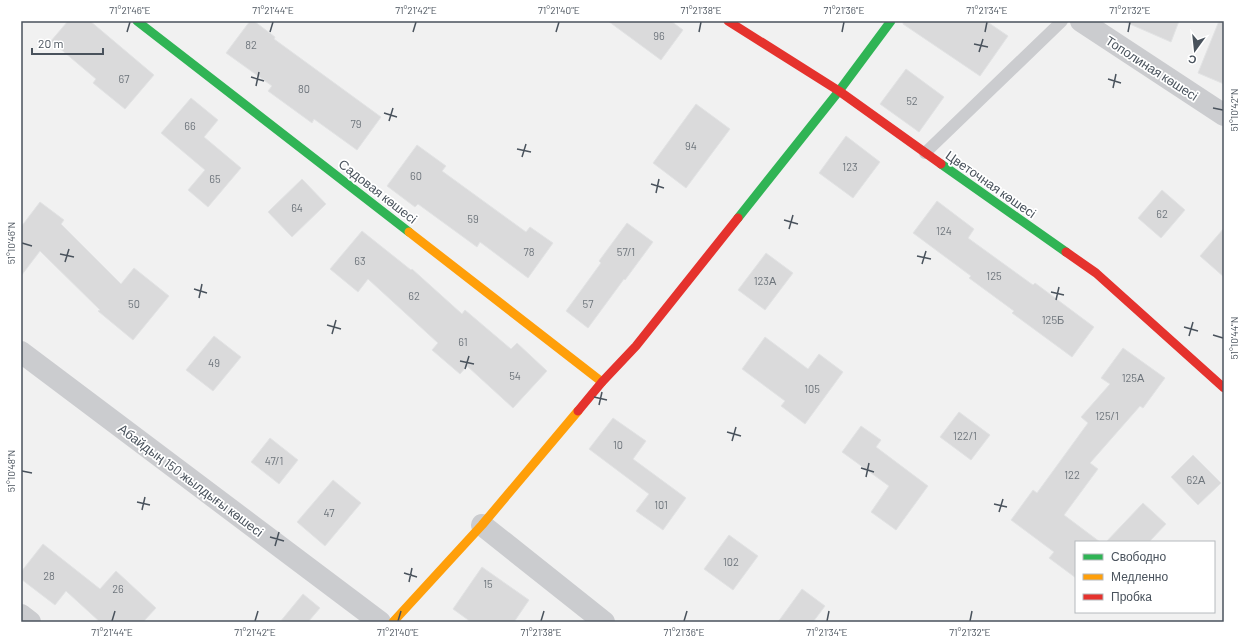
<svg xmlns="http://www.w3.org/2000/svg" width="1245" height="643" viewBox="0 0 1245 643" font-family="Barlow,sans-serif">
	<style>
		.building { fill: #dadadb; stroke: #e2e3e4 }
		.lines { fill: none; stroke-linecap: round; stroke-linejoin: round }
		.lane { stroke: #cbcccf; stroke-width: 12 }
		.street { stroke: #cbcccf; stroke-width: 22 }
		.fast { stroke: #30b455; stroke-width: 9 }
		.slow { stroke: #ff9f0a; stroke-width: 9 }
		.jam { stroke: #e5322d; stroke-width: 9 }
		.ticks { fill: none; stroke: #49525c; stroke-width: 1.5 }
		.labels { text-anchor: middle; stroke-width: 3.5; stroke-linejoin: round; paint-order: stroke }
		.number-label { font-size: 11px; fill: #6e757c }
		.street-label { font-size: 13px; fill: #49525c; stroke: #fff }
		.neatline { fill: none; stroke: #49525c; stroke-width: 1.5 }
		.ticks-label { font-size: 10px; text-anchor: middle; fill: #49525c }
	</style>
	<rect width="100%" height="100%" fill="#f1f1f1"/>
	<g class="building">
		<polygon points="68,21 90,21 154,75 125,109 93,83 96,79 51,41"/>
		<polygon points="250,21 254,21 275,37 274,39 381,117 357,150 314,119 312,123 268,91 272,86 226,53"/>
		<polygon points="608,21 671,21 683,30 661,60"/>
		<polygon points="903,21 986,21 1008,36 980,76 903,24"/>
		<polygon points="1123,21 1179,21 1171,42"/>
		<polygon points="1219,21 1224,21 1224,84 1198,73"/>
		<polygon points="906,69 944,97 919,132 880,104"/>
		<polygon points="191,98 218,120 204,137 241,168 208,207 188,190 205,170 161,133"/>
		<polygon points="696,104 730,129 686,188 653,163"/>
		<polygon points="846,136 880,162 853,198 819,173"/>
		<polygon points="417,145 446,166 442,171 526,232 530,227 553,243 528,278 480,242 477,247 418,204 415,207 387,186"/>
		<polygon points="302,179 326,204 292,237 268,212"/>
		<polygon points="1162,190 1185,210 1161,238 1138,218"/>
		<polygon points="937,201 974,229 968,238 1033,285 1035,283 1094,327 1072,357 1012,313 1014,311 969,278 971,276 913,233"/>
		<polygon points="40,202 64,220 61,224 121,284 134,268 169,296 133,340 98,311 100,310 40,251 21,276 21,227"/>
		<polygon points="627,223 653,242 625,280 624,279 588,328 566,311 601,263 599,261"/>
		<polygon points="1224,228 1224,277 1200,256"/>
		<polygon points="362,231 411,270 412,269 462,314 465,310 511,349 517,343 547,371 513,408 467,366 460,374 432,350 438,343 368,279 358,292 330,269"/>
		<polygon points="766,253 793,273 765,310 738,290"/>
		<polygon points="214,336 241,357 213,391 186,370"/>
		<polygon points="765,337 808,369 819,354 843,372 805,424 781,406 785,401 742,369"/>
		<polygon points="1123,348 1165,378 1143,408 1140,406 1090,463 1098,469 1064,515 1100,542 1076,542 1076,578 1049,558 1054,552 1011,520 1033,490 1037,493 1088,423 1081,417 1110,384 1101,378"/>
		<polygon points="959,412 990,435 971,460 940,437"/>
		<polygon points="613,418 646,441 633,459 686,498 663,530 636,511 649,494 589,449"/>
		<polygon points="861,426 881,440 876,447 928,486 896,530 871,512 889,486 842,452"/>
		<polygon points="270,438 298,460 279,484 251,462"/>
		<polygon points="1193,455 1221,483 1198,505 1171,477"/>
		<polygon points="333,480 361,503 325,546 297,522"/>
		<polygon points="1143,503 1166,524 1149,542 1106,542"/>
		<polygon points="729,535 758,556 733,590 704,569"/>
		<polygon points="43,544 100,589 116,571 156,608 143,622 100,622 66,591 55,605 21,579 21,572"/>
		<polygon points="482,567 529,600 514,622 471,622 453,609"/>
		<polygon points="802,589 825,606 813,622 778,622"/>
		<polygon points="303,594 320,608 308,622 280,622"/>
	</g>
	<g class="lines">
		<polyline class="lane" points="925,153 1062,21"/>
		<g class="street">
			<polyline points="1081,21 1224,115"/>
			<polyline points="21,352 380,622"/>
			<polyline points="482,525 604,622"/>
			<polyline points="21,615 30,622"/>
		</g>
		<g class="fast">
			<polyline points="137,21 409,232"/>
			<polyline points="941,164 1066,252"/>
			<polyline points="738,218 839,91 891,21"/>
		</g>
		<g class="slow">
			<polyline points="409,232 602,382"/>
			<polyline points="393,622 482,525 578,411"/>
		</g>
		<g class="jam">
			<polyline points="728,21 839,91 941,164"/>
			<polyline points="1066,252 1096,273 1224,388"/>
			<polyline points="578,411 602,382 636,346 738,218"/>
		</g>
	</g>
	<path class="ticks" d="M127 32 130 22M270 32 273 22M413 32 416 22M556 32 559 22M699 32 701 22M842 32 844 22M985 32 987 22M1128 32 1130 22M974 44 988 47M979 52 983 39M251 77 264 81M1108 79 1121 83M256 86 259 72M1113 88 1116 74M1213 108 1223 110M384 113 397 117M389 121 393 108M517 149 531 152M522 157 526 144M651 184 664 188M656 193 659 179M784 220 798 224M789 229 793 215M22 243 32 246M60 254 74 257M917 256 931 259M65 262 69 249M922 264 926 251M194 289 207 293M1051 292 1064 295M199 298 202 284M1056 300 1059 287M327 325 341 329M1184 327 1198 331M332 334 336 320M1213 335 1223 338M1189 336 1193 322M460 361 474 364M465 369 469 356M594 397 607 400M599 405 602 392M727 432 741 436M732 441 736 427M861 468 874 472M22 471 32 473M866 477 869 463M137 502 150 505M994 504 1007 507M142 510 145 497M999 512 1003 499M270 537 284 541M275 546 279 532M404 573 417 577M409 582 412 568M112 621 115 611M255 621 258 611M398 621 401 611M541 621 544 611M684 621 687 611M827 621 829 611M970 621 972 611"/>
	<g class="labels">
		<g class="number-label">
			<text x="659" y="40">96</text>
			<text x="251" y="49">82</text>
			<text x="124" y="83">67</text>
			<text x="304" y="93">80</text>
			<text x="912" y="105">52</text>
			<text x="356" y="128">79</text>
			<text x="190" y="130">66</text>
			<text x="691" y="150">94</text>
			<text x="850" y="171">123</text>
			<text x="416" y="180">60</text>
			<text x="215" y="183">65</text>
			<text x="297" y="212">64</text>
			<text x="1162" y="218">62</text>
			<text x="473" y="223">59</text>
			<text x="944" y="235">124</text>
			<text x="529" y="256">78</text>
			<text x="626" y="256">57/1</text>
			<text x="360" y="265">63</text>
			<text x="994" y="280">125</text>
			<text x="765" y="285">123А</text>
			<text x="414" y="300">62</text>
			<text x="134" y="308">50</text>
			<text x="588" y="308">57</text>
			<text x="1053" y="324">125Б</text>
			<text x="463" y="346">61</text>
			<text x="214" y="367">49</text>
			<text x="515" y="380">54</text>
			<text x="1133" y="382">125А</text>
			<text x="812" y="393">105</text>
			<text x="1107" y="420">125/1</text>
			<text x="965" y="440">122/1</text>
			<text x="618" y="449">10</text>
			<text x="274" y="465">47/1</text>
			<text x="1072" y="479">122</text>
			<text x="1196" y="484">62А</text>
			<text x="661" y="509">101</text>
			<text x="329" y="517">47</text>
			<text x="731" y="566">102</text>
			<text x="49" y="580">28</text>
			<text x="488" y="588">15</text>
			<text x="118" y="593">26</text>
		</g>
		<g class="street-label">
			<text transform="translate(1152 68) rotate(33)" y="5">Тополиная көшесі</text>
			<text transform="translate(991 184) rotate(35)" y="5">Цветочная көшесі</text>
			<text transform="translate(378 191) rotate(38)" y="5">Садовая көшесі</text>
			<text transform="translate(191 480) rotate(37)" y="5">Абайдың 150 жылдығы көшесі</text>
		</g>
	</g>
	<rect width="1245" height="643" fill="none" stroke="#ffffff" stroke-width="44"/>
	<rect x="1075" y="541" width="140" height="72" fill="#ffffff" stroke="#b6babe"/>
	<rect x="1083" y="554" width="20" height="6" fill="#30b455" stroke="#b6babe"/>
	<text x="1111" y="561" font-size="12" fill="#49525c">Свободно</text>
	<rect x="1083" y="574" width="20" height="6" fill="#ff9f0a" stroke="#b6babe"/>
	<text x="1111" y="581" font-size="12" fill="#49525c">Медленно</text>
	<rect x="1083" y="594" width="20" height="6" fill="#e5322d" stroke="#b6babe"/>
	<text x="1111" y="601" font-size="12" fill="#49525c">Пробка</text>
	<g transform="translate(1195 50) rotate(195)" stroke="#ffffff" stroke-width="3" paint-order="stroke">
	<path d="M0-3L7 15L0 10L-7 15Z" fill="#49525c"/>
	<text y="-6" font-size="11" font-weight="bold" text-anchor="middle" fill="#49525c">С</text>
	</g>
	<path d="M32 48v6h71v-6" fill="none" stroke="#49525c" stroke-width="2"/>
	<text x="38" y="48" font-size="12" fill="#49525c" stroke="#ffffff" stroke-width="3" paint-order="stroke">20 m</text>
	<rect x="22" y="22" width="1201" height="599" class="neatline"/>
	<g class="ticks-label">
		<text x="130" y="14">71°21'46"E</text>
		<text x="273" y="14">71°21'44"E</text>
		<text x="416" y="14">71°21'42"E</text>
		<text x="559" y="14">71°21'40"E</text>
		<text x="701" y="14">71°21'38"E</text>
		<text x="844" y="14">71°21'36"E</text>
		<text x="987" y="14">71°21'34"E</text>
		<text x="1130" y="14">71°21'32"E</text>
		<text transform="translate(1234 110) rotate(-90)" y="4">51°10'42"N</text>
		<text transform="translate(11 243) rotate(-90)" y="4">51°10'46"N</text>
		<text transform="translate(1234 338) rotate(-90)" y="4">51°10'44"N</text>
		<text transform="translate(11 471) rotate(-90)" y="4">51°10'48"N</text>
		<text x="112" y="636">71°21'44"E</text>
		<text x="255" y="636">71°21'42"E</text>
		<text x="398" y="636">71°21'40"E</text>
		<text x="541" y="636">71°21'38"E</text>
		<text x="684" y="636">71°21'36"E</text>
		<text x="827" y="636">71°21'34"E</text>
		<text x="970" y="636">71°21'32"E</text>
	</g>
</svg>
